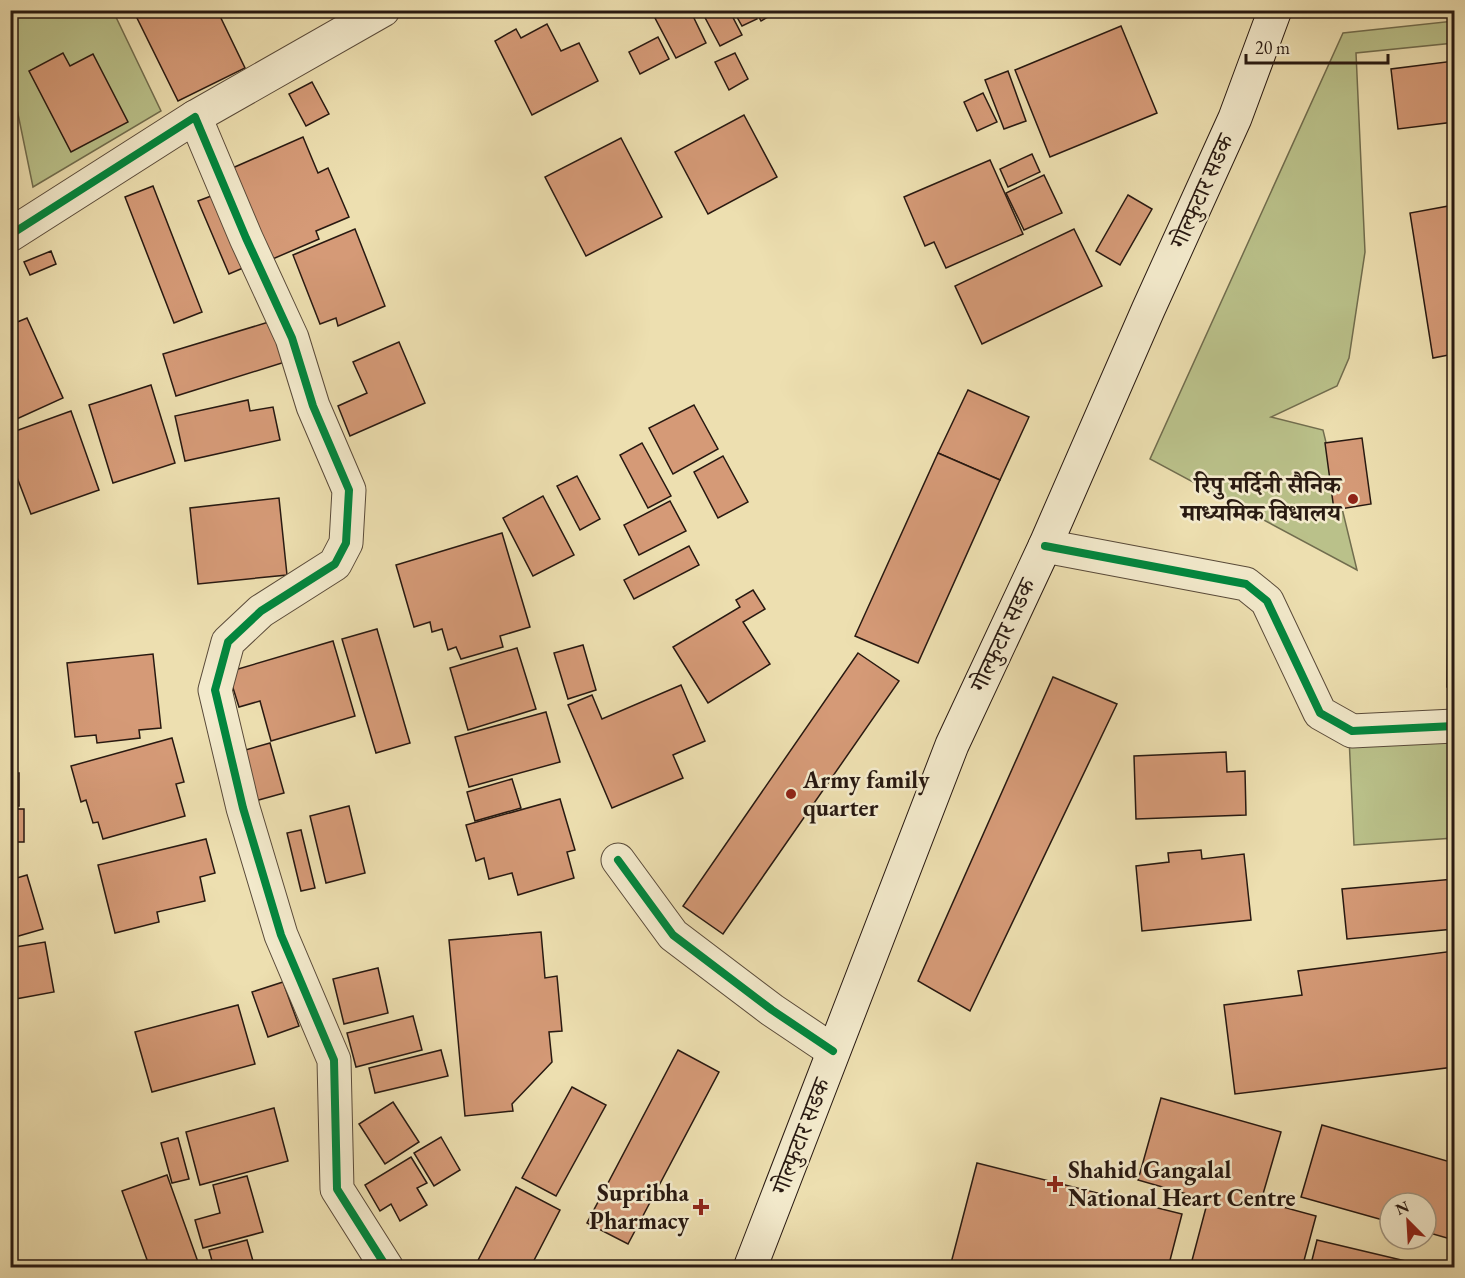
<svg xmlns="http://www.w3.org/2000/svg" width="1465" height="1278" viewBox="0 0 1465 1278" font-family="'EB Garamond','Noto Serif Devanagari',serif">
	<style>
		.green { fill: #bac18a; stroke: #716d4e; stroke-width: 1.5 }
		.building { fill: #d59a77; stroke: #281911; stroke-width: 1.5 }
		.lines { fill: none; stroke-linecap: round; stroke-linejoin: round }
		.minor-casing { stroke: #594a39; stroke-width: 35 }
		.secondary-casing { stroke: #281911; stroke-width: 35 }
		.minor { stroke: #f3eacc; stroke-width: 33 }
		.secondary { stroke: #f3eacc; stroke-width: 33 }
		.cycleway-casing { stroke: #f3eacc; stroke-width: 11 }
		.cycleway { stroke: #00873e; stroke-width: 8 }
		.poi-dot { fill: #8f2418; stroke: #f3eacc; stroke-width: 2 }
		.labels { text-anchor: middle; stroke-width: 5; stroke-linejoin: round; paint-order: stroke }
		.street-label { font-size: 24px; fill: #281911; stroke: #f3eacc }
		.poi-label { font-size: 24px; font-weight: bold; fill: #281911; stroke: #f3eacc; text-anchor: end }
	</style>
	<rect width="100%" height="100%" fill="#eddfb0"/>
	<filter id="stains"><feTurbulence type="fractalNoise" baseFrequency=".00333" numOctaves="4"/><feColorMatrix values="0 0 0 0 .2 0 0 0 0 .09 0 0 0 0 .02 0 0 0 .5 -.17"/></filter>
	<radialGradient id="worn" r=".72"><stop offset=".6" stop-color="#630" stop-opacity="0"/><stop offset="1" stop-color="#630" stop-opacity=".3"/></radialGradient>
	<g class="green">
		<polygon points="10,11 115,11 114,13 161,111 33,187 11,80"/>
		<polygon points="1454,21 1454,43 1356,53 1365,252 1349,358 1337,386 1271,417 1323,430 1357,570 1150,459 1343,33"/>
		<polygon points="1454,733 1454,838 1354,845 1349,737"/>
	</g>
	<g class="building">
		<polygon points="142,10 217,10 245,68 178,101 135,14"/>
		<polygon points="671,10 690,10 706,43 676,58 655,18"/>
		<polygon points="701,10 729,10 742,35 720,46"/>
		<polygon points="733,10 753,10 757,19 742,26"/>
		<polygon points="755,10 780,10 761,21"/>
		<polygon points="547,24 561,51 579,43 598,81 532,115 495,41 516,29 521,38"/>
		<polygon points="1121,26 1157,113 1050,157 1015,70"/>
		<polygon points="658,37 669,59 640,74 629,52"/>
		<polygon points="63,53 70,66 93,54 128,122 71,152 29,71"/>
		<polygon points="735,53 748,79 729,90 715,62"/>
		<polygon points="1454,61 1454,122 1398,129 1391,69"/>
		<polygon points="1008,71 1026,121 1004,129 985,80"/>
		<polygon points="312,82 329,114 306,126 289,94"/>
		<polygon points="983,93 997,122 977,131 964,102"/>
		<polygon points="744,115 777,177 708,214 675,152"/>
		<polygon points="303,137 318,173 328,168 349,217 316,231 319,239 268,261 228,170"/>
		<polygon points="621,138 662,217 586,256 545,177"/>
		<polygon points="1032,154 1040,172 1008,187 1000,169"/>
		<polygon points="990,160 1023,234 946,268 934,242 925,246 904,197"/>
		<polygon points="1044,175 1062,213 1024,230 1006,193"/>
		<polygon points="153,186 202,312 174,323 125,197"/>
		<polygon points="219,193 250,265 229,274 198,201"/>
		<polygon points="1128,195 1152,209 1120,265 1096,251"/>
		<polygon points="1454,205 1454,354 1433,358 1410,213"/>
		<polygon points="355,229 385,306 338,326 336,318 320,324 293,255"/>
		<polygon points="1074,229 1102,286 982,344 955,286"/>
		<polygon points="51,251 56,264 30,275 24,262"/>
		<polygon points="27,318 63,398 10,422 10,325"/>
		<polygon points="272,321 285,362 176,396 163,354"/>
		<polygon points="399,342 425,403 350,436 338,406 367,393 353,362"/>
		<polygon points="151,385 175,463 113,483 89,405"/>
		<polygon points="968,390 1029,417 1000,480 938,453"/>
		<polygon points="248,400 250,411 273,407 280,440 185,461 175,416"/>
		<polygon points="694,405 718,449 673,474 649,428"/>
		<polygon points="71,411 99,490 31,514 10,459 10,433"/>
		<polygon points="1362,438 1371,504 1334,510 1325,443"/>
		<polygon points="642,443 671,496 648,508 620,455"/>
		<polygon points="938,453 1000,480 918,663 855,636"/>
		<polygon points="723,456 748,502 718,518 694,472"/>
		<polygon points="577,476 600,519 580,530 557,486"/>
		<polygon points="543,496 574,555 533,576 503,518"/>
		<polygon points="279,498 287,575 198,584 190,508"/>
		<polygon points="670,501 686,531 639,555 624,525"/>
		<polygon points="1449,508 1454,508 1454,687 1447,687"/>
		<polygon points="502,533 530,627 500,636 503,647 461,659 456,647 448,650 442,629 432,632 430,622 414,627 396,565"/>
		<polygon points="689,546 699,565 634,599 624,580"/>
		<polygon points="753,590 765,609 743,622 770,664 708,703 673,647 740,607 736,600"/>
		<polygon points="377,629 410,743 376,753 342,639"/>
		<polygon points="333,641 355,716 271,741 260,701 239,707 228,672"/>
		<polygon points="583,645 596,690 568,699 554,653"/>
		<polygon points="517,648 536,709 468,730 450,668"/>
		<polygon points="858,653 899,681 723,934 683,906"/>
		<polygon points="153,654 161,728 139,730 140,738 97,743 96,735 75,737 67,663"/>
		<polygon points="1053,677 1117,704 970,1011 918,981"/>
		<polygon points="681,685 705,741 673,755 683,778 612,808 568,705 592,695 602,719"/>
		<polygon points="546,712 560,762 469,787 455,737"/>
		<polygon points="172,738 184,782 176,784 185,816 103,839 98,822 93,823 86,800 81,802 71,766"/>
		<polygon points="270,743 284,793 255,801 242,751"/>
		<polygon points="1226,752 1227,772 1245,771 1246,815 1136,819 1134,756"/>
		<rect x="10" y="773" width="9" height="33"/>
		<polygon points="512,779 521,808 475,821 467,792"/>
		<polygon points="560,799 575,850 567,852 574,878 518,895 512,873 489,879 484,858 476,861 466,825"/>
		<polygon points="349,806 365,873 326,883 310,816"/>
		<rect x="10" y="809" width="14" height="33"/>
		<polygon points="301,830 315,888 301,891 287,833"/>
		<polygon points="206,839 215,873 200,877 205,901 157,912 159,922 115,933 98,865"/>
		<polygon points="1201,850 1202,859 1244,854 1251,920 1142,931 1136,866 1169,862 1168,853"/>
		<polygon points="27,875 43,929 15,937 10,921 10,880"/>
		<polygon points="1454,879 1454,929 1347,939 1342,889"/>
		<polygon points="541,932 545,978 557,976 562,1031 549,1032 552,1062 512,1104 513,1111 465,1116 449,940"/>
		<polygon points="45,942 54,992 10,1000 10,948"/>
		<polygon points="1454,951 1454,1067 1235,1094 1224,1005 1302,995 1298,971"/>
		<polygon points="378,968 388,1013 344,1024 333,979"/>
		<polygon points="283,982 299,1026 268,1037 252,992"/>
		<polygon points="238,1005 255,1064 152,1092 135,1032"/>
		<polygon points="413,1016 422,1050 356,1067 347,1033"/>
		<polygon points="441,1050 448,1076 375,1093 369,1068"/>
		<polygon points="678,1050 719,1072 628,1244 587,1223"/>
		<polygon points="572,1087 606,1105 556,1196 522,1178"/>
		<polygon points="1161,1098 1281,1132 1261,1201 1316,1216 1302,1268 1190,1268 1208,1200 1138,1180"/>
		<polygon points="393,1102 419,1142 385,1164 359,1124"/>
		<polygon points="274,1108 288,1161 200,1185 186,1132"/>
		<polygon points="1322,1125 1454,1163 1454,1240 1426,1232 1426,1203 1390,1203 1390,1222 1301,1197"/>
		<polygon points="441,1137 460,1170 434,1186 414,1153"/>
		<polygon points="178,1138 189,1179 172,1183 161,1143"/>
		<polygon points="411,1157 427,1183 417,1188 427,1205 400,1221 391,1204 380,1211 365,1185"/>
		<polygon points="977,1163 1182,1214 1168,1268 950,1267"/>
		<polygon points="167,1175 198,1262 182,1268 150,1268 122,1191"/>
		<polygon points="247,1176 263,1232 203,1248 195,1220 220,1213 213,1185"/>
		<polygon points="516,1187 560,1210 530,1268 474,1268"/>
		<polygon points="247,1240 255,1268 214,1268 209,1250"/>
		<polygon points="1317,1240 1435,1268 1310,1268"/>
	</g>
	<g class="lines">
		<defs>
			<g id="minor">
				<polyline points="195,117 383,10"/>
				<polyline points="10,235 195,117 246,238 292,338 313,406 349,490 346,543 335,564 261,611 228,642 215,690 243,808 281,935 334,1060 337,1189 387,1268"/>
				<polyline points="1045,546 1246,584 1267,601 1320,713 1352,731 1454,726"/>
				<polyline points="618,860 673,935 772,1010 833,1051"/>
			</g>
			<polyline id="secondary" points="750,1268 952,745 1045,546 1148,310 1235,118 1275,10"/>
		</defs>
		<use href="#minor" class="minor-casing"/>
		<use href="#secondary" class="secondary-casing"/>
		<use href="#minor" class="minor"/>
		<use href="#secondary" class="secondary"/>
		<defs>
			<g id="cycleway">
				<polyline points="10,235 195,117 246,238 292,338 313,406 349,490 346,543 335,564 261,611 228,642 215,690 243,808 281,935 334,1060 337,1189 387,1268"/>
				<polyline points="1045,546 1246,584 1267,601 1320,713 1352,731 1454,726"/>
				<polyline points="618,860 673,935 772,1010 833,1051"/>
			</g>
		</defs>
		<use href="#cycleway" class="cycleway-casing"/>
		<use href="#cycleway" class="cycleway"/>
	</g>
	<g class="poi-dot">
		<circle cx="1353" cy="499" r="6"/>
		<circle cx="791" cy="794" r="6"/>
		<path d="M1052 1175h6v6h6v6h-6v6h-6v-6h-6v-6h6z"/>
		<path d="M698 1198h6v6h6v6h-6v6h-6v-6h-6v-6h6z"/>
	</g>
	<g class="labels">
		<g class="street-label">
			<text transform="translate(1202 191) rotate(-66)" y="8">गोल्फुटार सडक</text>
			<text transform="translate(1003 635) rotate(-65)" y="8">गोल्फुटार सडक</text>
			<text transform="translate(801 1136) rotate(-69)" y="8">गोल्फुटार सडक</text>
		</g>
		<g class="poi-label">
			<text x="1341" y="493">रिपु मर्दिनी सैनिक<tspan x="1341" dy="28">माध्यमिक विधालय</tspan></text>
			<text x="803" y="788" text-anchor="start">Army family<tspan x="803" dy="28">quarter</tspan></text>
			<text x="1068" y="1178" text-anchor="start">Shahid Gangalal<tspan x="1068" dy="28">National Heart Centre</tspan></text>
			<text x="689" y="1201">Supribha<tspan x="689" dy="28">Pharmacy</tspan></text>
		</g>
	</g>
	<rect width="1465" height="1278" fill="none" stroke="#eddfb0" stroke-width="36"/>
	<rect x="12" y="12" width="1441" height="1254" fill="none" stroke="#281911" stroke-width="3"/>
	<rect x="18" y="18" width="1429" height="1242" fill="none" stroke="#281911" stroke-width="1.5"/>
	<g transform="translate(1408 1221) rotate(336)"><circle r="28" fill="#f3eacc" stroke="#a29681" stroke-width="1.5"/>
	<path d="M0-4.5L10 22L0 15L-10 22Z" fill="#8f2418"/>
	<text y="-9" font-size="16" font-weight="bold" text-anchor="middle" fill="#281911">N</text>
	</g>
	<path d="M1246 54v9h142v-9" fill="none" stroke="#281911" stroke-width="3"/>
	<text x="1255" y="54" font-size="18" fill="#281911" stroke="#f3eacc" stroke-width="4.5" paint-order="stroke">20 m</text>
	<rect width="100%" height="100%" filter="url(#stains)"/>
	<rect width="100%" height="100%" fill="url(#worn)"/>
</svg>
